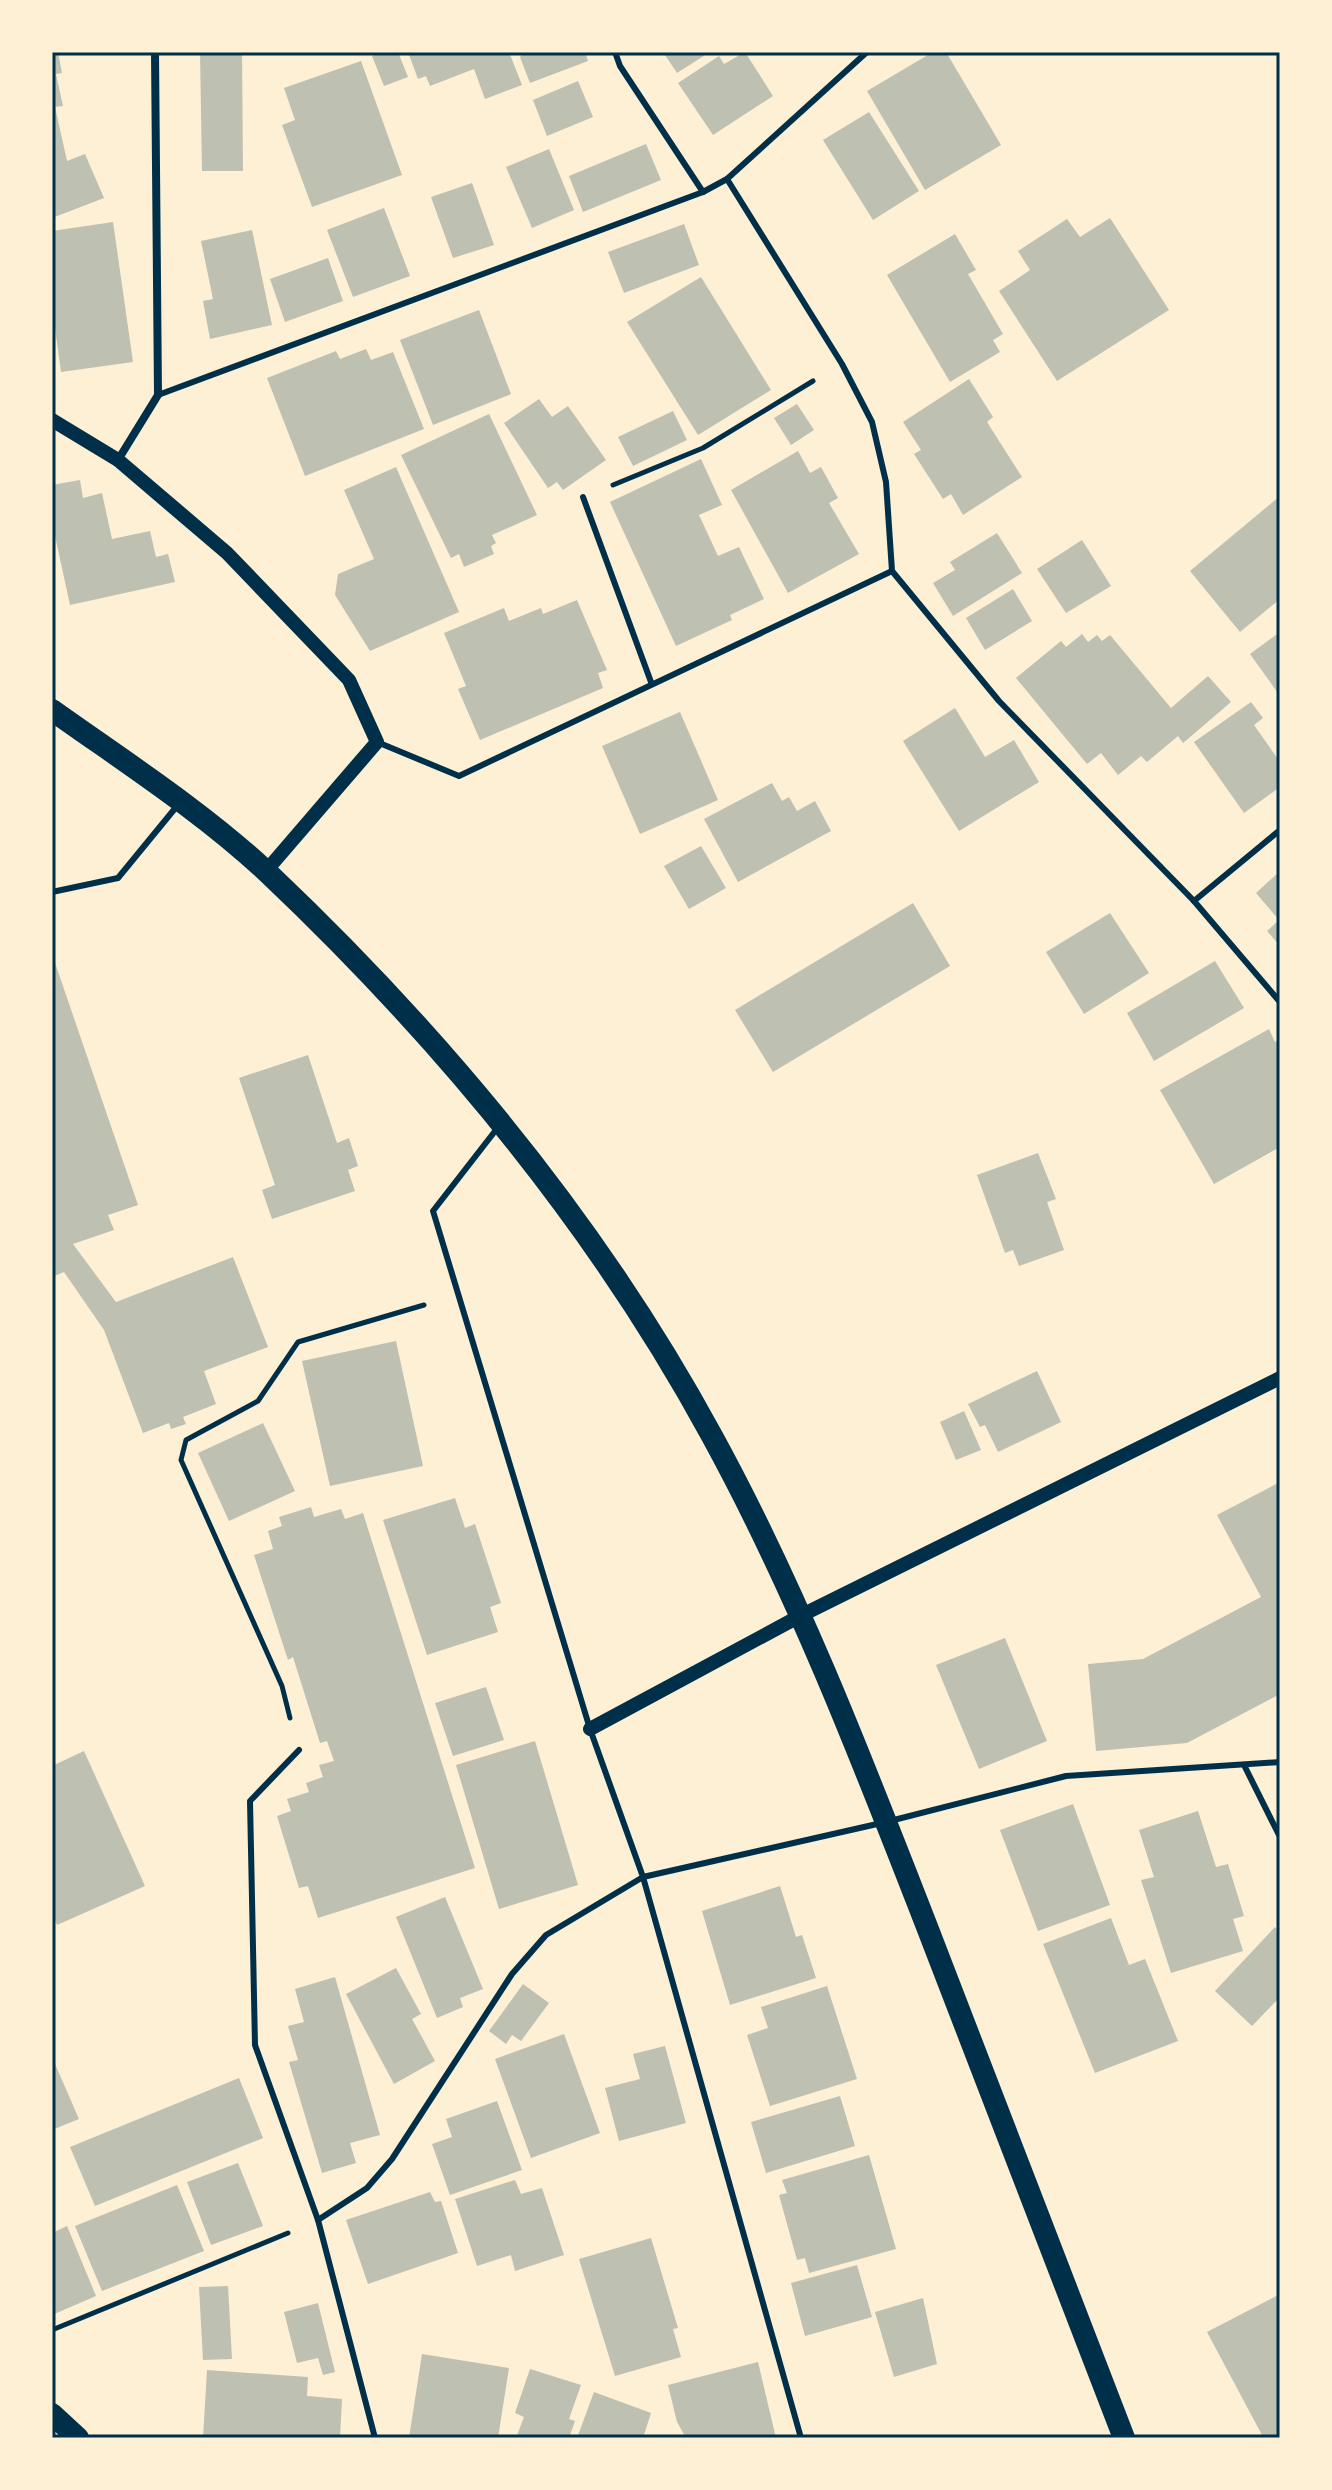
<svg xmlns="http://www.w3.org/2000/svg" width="1332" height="2490" viewBox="0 0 1332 2490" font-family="Poppins,sans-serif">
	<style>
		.building { fill: #bec0b2 }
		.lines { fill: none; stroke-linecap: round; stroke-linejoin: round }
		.path { stroke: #003049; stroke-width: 5 }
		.service { stroke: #003049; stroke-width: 6 }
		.minor { stroke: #003049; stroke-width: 8 }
		.tertiary { stroke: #003049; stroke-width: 14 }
		.trunk { stroke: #003049; stroke-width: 22 }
		.neatline { fill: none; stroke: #003049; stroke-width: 3 }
	</style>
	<rect width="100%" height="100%" fill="#fdf0d5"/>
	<g class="building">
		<polygon points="52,52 58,52 62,73 56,74 63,106 55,107 67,161 85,154 104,198 52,218"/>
		<polygon points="200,52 242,52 243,171 202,171"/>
		<polygon points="383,52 398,52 408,77 384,86 372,56"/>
		<polygon points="408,52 509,52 522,85 485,99 474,69 430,86 426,76 418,79"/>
		<polygon points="525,52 585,52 588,61 530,83 520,57"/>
		<polygon points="663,52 710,52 677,73"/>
		<polygon points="745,52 773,96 713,135 678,83 719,56 724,64"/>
		<polygon points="933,52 946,52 1001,145 925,190 867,91"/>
		<polygon points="361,61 402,175 312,207 282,125 295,120 284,88"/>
		<polygon points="578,81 593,117 547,136 533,100"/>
		<polygon points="869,112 919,191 873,220 823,140"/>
		<polygon points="646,144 661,180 583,212 569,176"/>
		<polygon points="549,149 574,210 532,228 506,167"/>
		<polygon points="472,183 494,245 453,258 431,197"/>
		<polygon points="384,208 410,276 353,297 327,230"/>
		<polygon points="1110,218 1169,310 1057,381 999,291 1030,270 1018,251 1067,219 1080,237"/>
		<polygon points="113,222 133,362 61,372 52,306 52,231"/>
		<polygon points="684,224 699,265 624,293 608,252"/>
		<polygon points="252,230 272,325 210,339 203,301 213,299 201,241"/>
		<polygon points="955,234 976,270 968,274 1003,334 993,340 1000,352 950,382 887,275"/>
		<polygon points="328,258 343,301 285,322 270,279"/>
		<polygon points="701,277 771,390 698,435 627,322"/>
		<polygon points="479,310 511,394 433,425 400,340"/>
		<polygon points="366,349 371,360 393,352 424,429 305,476 267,378 336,351 340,359"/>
		<polygon points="969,379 993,417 987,422 1022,477 963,515 951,494 943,499 914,454 921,450 903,422"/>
		<polygon points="539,399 552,417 568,406 606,460 563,490 557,482 548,488 504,423"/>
		<polygon points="797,404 814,430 791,445 774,418"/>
		<polygon points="673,411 687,440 633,466 618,437"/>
		<polygon points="489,414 537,515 492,535 496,543 491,546 494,554 464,567 459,554 451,558 401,455"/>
		<polygon points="798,451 810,473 821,467 838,498 829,503 859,554 788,593 731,490"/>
		<polygon points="701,459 722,505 699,515 718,556 739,547 764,599 730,615 732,620 676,646 610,502"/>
		<polygon points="396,467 459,612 370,651 335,595 338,574 374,559 344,490"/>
		<polygon points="80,480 83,498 102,493 112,539 150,531 156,557 168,554 175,582 70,605 52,522 52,485"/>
		<polygon points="1280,496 1280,599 1240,632 1190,571"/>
		<polygon points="997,533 1022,573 953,616 933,583 955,570 950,562"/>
		<polygon points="1082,540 1111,586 1066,613 1037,569"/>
		<polygon points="1013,589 1032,621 985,650 966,618"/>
		<polygon points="577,600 607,670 598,673 603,688 480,740 458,689 466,686 444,633 504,608 509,621 541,608 543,614"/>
		<polygon points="1280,632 1280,696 1250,654"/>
		<polygon points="1082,634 1088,642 1097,635 1102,641 1110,635 1171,708 1208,676 1231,702 1183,743 1178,736 1147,762 1141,756 1118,775 1101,753 1087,764 1016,678 1061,641 1066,647"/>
		<polygon points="1251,702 1263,718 1254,725 1280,762 1280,787 1244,813 1194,742"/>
		<polygon points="955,708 985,757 1014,740 1039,782 959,831 903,741"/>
		<polygon points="680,712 718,800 640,834 602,746"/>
		<polygon points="772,783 782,801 789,797 797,811 815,801 831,831 738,882 704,819"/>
		<polygon points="701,846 726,888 689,909 664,866"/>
		<polygon points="1280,871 1280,946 1267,931 1279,920 1256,893"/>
		<polygon points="913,903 950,966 773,1072 735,1010"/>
		<polygon points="1110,913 1149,973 1084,1014 1046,952"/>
		<polygon points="52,954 138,1205 108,1215 114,1230 73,1244 116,1302 233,1257 268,1347 204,1371 216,1404 183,1417 186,1424 171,1429 169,1423 143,1433 104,1330 64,1272 52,1277"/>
		<polygon points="1215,961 1244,1008 1154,1061 1127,1013"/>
		<polygon points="1269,1029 1275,1042 1280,1039 1280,1147 1214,1184 1160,1090"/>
		<polygon points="308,1055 337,1143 349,1138 358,1166 348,1170 355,1191 272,1219 262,1190 275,1185 239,1078"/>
		<polygon points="1038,1153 1056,1199 1047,1202 1064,1250 1019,1266 1013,1250 1005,1253 977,1175"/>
		<polygon points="396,1341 423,1466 330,1486 302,1361"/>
		<polygon points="1037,1371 1061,1422 998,1452 985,1425 980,1427 968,1404"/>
		<polygon points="964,1411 981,1450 956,1460 940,1422"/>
		<polygon points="263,1423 295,1491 229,1521 198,1453"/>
		<polygon points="1280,1482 1280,1694 1187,1743 1096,1751 1088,1664 1143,1659 1261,1597 1217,1515"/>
		<polygon points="455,1498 465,1528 475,1524 501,1603 490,1607 498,1632 427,1655 383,1520"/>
		<polygon points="311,1507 314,1517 341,1509 345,1519 363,1513 475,1868 318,1918 308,1886 299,1888 277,1816 291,1811 287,1799 309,1792 306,1783 323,1777 319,1765 334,1761 327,1741 320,1743 293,1657 288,1660 254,1555 273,1549 268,1531 282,1526 279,1517"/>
		<polygon points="1005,1638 1047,1741 979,1769 936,1665"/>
		<polygon points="486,1687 504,1740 453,1756 435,1703"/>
		<polygon points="535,1741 578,1885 499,1909 456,1765"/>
		<polygon points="84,1751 145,1886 57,1925 52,1913 52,1766"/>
		<polygon points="1073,1804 1110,1905 1038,1931 1000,1830"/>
		<polygon points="1198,1811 1216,1867 1228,1864 1244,1916 1233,1919 1243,1951 1171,1973 1141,1880 1154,1877 1139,1830"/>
		<polygon points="780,1886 796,1937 802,1935 816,1978 730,2005 702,1911"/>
		<polygon points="445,1897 483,1989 460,1998 463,2007 437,2018 396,1917"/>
		<polygon points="1111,1918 1129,1965 1145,1959 1178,2041 1095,2073 1043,1944"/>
		<polygon points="1275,1927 1280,1932 1280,1997 1252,2026 1215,1991"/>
		<polygon points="396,1968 421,2014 412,2019 435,2061 394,2084 346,1994"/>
		<polygon points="335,1977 380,2135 350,2143 356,2163 322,2173 289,2062 298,2060 288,2026 304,2022 295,1989"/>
		<polygon points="523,1984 549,2003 521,2041 512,2035 506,2044 489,2031"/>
		<polygon points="827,1986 857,2079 770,2106 747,2035 768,2028 761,2007"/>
		<polygon points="564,2034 600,2133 531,2158 495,2059"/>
		<polygon points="665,2046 686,2123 619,2141 605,2088 640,2079 633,2054"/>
		<polygon points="52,2057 79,2119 52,2130"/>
		<polygon points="239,2078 263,2138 95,2206 70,2147"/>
		<polygon points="840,2096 855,2146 766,2173 751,2122"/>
		<polygon points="497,2101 522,2170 450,2195 432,2144 452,2137 446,2119"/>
		<polygon points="869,2155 896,2249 809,2273 805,2258 797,2260 779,2195 787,2193 782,2180"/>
		<polygon points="238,2163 263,2226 211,2245 187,2182"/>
		<polygon points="515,2180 521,2194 542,2188 564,2255 515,2271 511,2255 477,2266 455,2199"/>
		<polygon points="177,2185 204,2251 102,2291 75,2226"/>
		<polygon points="430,2192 435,2202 441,2201 458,2253 368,2284 346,2220"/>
		<polygon points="67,2226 96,2296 52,2315 52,2233"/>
		<polygon points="651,2238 678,2328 673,2329 681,2357 615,2376 579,2259"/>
		<polygon points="857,2265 872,2317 805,2336 791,2283"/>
		<polygon points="228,2286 232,2359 203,2360 199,2287"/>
		<polygon points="1280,2294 1280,2438 1256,2438 1262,2435 1207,2332"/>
		<polygon points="923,2298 937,2364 894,2377 875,2312"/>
		<polygon points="318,2303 335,2372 323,2375 318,2358 297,2363 284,2312"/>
		<polygon points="422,2354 509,2368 498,2438 409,2438"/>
		<polygon points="758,2362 776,2438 686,2438 677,2422 668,2385"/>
		<polygon points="530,2369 581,2385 569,2419 575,2421 569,2438 516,2438 524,2417 515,2413"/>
		<polygon points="207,2370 308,2377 307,2396 342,2399 340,2438 203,2438"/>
		<polygon points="594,2392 651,2413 643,2438 577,2438"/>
	</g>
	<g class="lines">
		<g class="path">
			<polyline points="613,485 703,448 813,381"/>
			<polyline points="290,1718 282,1686 181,1460 186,1440 258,1401 298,1342 424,1305"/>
			<polyline points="52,2330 288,2233"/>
		</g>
		<g class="service">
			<polyline points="615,52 620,66 703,192"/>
			<polyline points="727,179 842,364 872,422 886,482 892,571 999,701 1194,901 1280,1002"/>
			<polyline points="158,395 703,192 727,179 867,52"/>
			<polyline points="583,497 651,682"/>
			<polyline points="377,742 459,776 892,571"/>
			<polyline points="52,892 118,878 177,806"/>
			<polyline points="1194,901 1280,830"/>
			<polyline points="499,1126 433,1211 590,1729 643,1877 801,2438"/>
			<polyline points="299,1750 250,1801 255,2045 318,2220 375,2438"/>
			<polyline points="1244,1765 1280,1837"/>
			<polyline points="318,2220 367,2188 392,2159 512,1974 546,1935 643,1877 886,1822 1066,1776 1280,1762"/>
		</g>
		<polyline class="minor" points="118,460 158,395 155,52"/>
		<g class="tertiary">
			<polyline points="52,420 118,460 227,553 349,680 377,742 266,871"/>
			<polyline points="590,1729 800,1616 1280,1378"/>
		</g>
		<g class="trunk">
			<path d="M52 710C125 762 203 812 268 873 441 1037 598 1226 712 1436 798 1593 864 1765 929 1932 994 2101 1059 2269 1124 2438"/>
			<polyline points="52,2414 78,2438"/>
		</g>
	</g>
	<rect width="1332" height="2490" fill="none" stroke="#fdf0d5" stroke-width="108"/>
	<rect x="54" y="54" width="1224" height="2382" class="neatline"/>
</svg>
